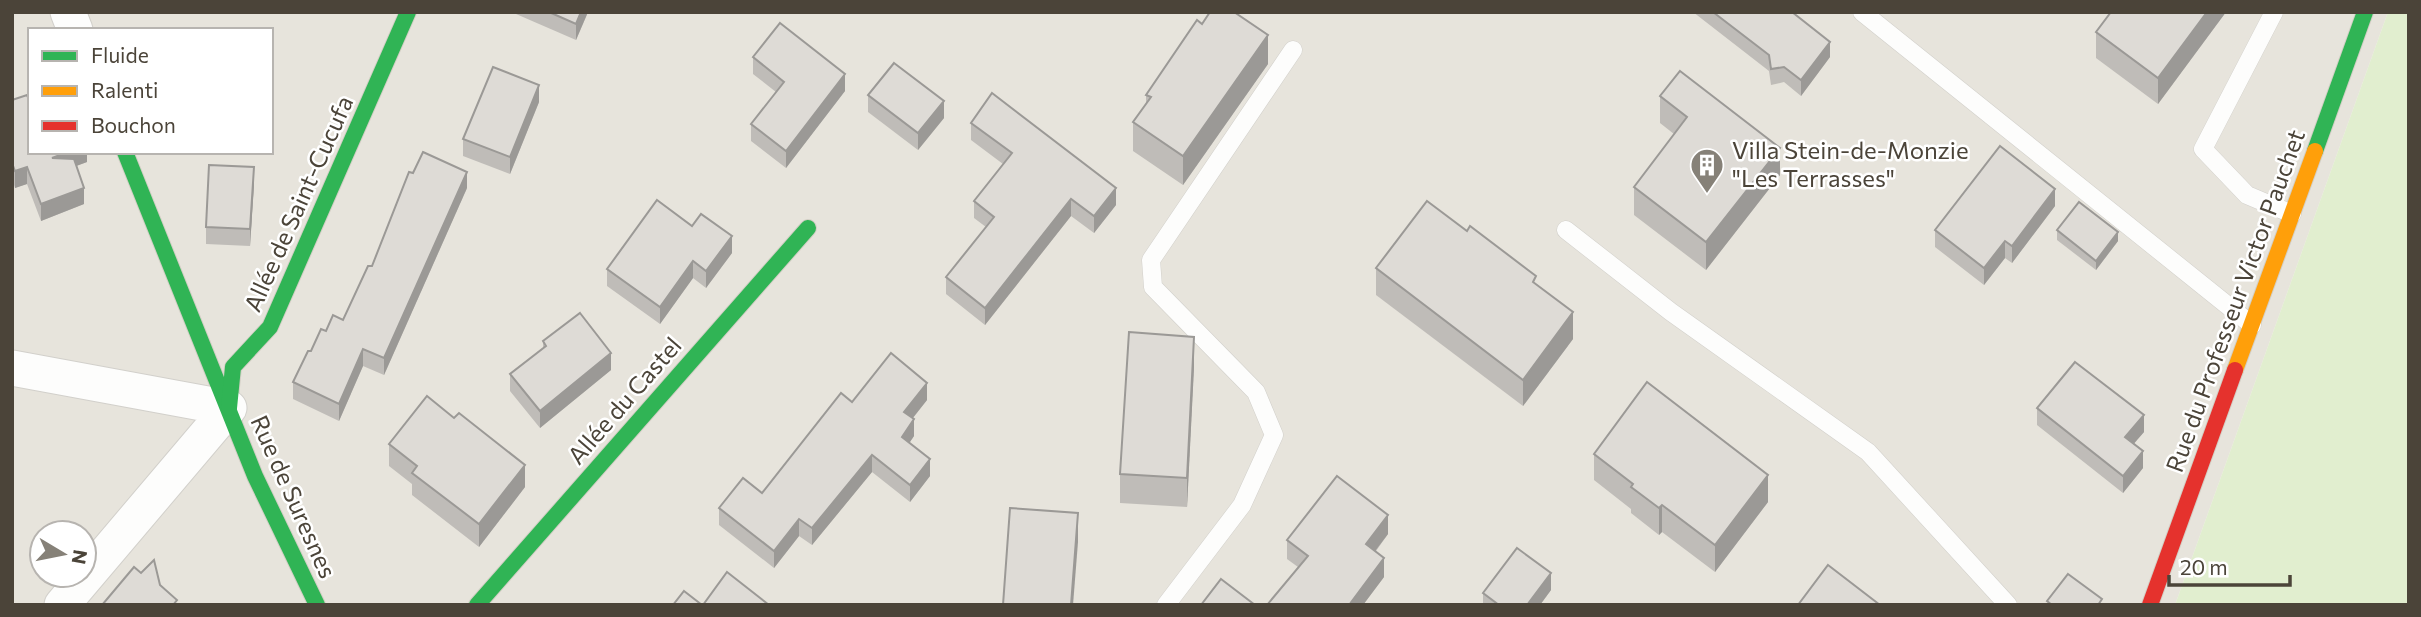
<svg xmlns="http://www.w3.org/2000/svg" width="2421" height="617" viewBox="0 0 2421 617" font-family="Commissioner,sans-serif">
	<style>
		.residential { fill: #e7e4dc; fill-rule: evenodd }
		.green { fill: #e1eecf }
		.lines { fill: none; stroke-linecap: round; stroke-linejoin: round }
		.lane-casing { stroke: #d2d0cb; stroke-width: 19 }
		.street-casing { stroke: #d2d0cb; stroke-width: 37 }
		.fast-casing { stroke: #d3cfc5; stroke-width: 18 }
		.slow-casing { stroke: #d3cfc5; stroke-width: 18 }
		.jam-casing { stroke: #d3cfc5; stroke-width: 18 }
		.lane { stroke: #fdfdfc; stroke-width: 18 }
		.street { stroke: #fdfdfc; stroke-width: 35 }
		.fast { stroke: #30b455; stroke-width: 16 }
		.slow { stroke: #ff9f0a; stroke-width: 16 }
		.jam { stroke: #e5322d; stroke-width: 16 }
		.wall { fill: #bfbcb8 }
		.shaded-wall { fill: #9b9996 }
		.building { fill: #dedbd6; stroke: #9b9996; stroke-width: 2 }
		.labels { text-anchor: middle; stroke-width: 5; stroke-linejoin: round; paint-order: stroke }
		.poi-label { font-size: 24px; fill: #4b4439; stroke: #fff; text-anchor: start }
		.street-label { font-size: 24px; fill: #4b4439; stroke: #fff }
	</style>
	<rect width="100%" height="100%" fill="#f4f2ee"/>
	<path class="residential" d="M12 12H2388L2175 605H12ZM30 30H271V152H30ZM42 533H84V575H42Z"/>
	<polygon class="green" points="2388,12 2409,12 2409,605 2175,605"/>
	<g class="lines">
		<defs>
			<g id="lane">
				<polyline points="1862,12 2252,325"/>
				<polyline points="2274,12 2203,149 2247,195 2292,214"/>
				<polyline points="1566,230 1671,312 1868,452 2008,605"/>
				<polyline points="1166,605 1242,505 1274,435 1256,392 1153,287 1151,260 1293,50"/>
			</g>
			<g id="street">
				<polyline points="68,12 75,30"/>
				<polyline points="12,368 229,408 62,605"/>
			</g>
			<g id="fast">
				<polyline points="2315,151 2365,12"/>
				<polyline points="125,152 255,476 317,605"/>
				<polyline points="229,408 233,367 270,327 408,12"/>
				<polyline points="477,605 808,228"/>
			</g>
			<polyline id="slow" points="2235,370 2315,151"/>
			<polyline id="jam" points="2150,605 2235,370"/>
		</defs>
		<use href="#lane" class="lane-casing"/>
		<use href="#street" class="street-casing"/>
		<use href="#fast" class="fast-casing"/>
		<use href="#slow" class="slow-casing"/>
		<use href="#jam" class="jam-casing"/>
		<use href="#lane" class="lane"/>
		<use href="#street" class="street"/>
		<use href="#fast" class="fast"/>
		<use href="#slow" class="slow"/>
		<use href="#jam" class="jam"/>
	</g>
	<g class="wall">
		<polygon points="516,12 588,12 576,40 516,14"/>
		<polygon points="1693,12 1774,12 1830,57 1801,96 1784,82 1771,85 1769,71"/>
		<polygon points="2111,12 2226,12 2158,104 2096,58 2096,32"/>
		<polygon points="753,57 845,91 786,168 751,141 751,124 776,92 753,74"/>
		<polygon points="1268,64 1183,185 1133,151 1133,122 1146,104 1146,95"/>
		<polygon points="868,95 944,118 918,150 868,112"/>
		<polygon points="1660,96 1780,175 1706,270 1634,215 1634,187 1674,134 1660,123"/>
		<polygon points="12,100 30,152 87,152 87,162 76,166 84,204 41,221 27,184 15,188 12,179"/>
		<polygon points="539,102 510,174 463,156 463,139"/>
		<polygon points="971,123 1116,205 1094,233 1071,216 985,325 946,294 946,277 986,227 974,218 974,201 1003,164 971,140"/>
		<polygon points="254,184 250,246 206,244 206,227"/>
		<polygon points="467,188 384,375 363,366 339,421 293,399 293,382 311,351 326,331 343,320 372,266"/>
		<polygon points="2055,206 2012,263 2005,258 1984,285 1935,247 1935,230"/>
		<polygon points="692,226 732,253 706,288 693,278 660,324 607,286 607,269"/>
		<polygon points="2057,230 2118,241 2096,270 2057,240"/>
		<polygon points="1376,268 1573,339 1523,406 1376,295"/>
		<polygon points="543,341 611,370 540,428 510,391 510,374 543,349"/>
		<polygon points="1194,367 1187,507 1120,503 1120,474"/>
		<polygon points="927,400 913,418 914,436 909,443 930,476 910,502 872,472 812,545 799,536 774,568 719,525 719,508 762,493 852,402"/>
		<polygon points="2037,408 2144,432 2133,444 2143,468 2123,493 2037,425"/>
		<polygon points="389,444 525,487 479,547 412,495 412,484 389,466"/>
		<polygon points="1594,454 1768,502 1715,572 1662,532 1659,535 1631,513 1631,509 1594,480"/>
		<polygon points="1388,534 1376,551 1384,577 1363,605 1267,605 1298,567 1287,559 1287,540"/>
		<polygon points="1551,590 1540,605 1483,605 1483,593"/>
	</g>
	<g class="shaded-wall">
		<polygon points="581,12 588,12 576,40 576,24"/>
		<polygon points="2207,12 2226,12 2158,104 2158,78"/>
		<polygon points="1268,35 1268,64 1183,185 1183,156"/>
		<polygon points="1830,42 1830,57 1801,96 1801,80"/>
		<polygon points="845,74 845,91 786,168 786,151"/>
		<polygon points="539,85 539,102 510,174 510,157"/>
		<polygon points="944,101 944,118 918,150 918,133"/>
		<polygon points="1780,148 1780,175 1706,270 1706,242"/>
		<polygon points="68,152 87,152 87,162 52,175 52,158"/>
		<polygon points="27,167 27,184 15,188 15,171"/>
		<polygon points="254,167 254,184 250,246 250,229"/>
		<polygon points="467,172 467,188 384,375 384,358"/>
		<polygon points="84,188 84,204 41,221 41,204"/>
		<polygon points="1116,188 1116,205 1094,233 1094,216"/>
		<polygon points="2055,189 2055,206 2012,263 2012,246"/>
		<polygon points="1071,199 1071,216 985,325 985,308"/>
		<polygon points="2118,232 2118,241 2096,270 2096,261"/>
		<polygon points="732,236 732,253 706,288 706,271"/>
		<polygon points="2005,241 2005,258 1984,285 1984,268"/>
		<polygon points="693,261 693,278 660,324 660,307"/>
		<polygon points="1573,312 1573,339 1523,406 1523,380"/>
		<polygon points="1194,337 1194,367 1187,507 1187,478"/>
		<polygon points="363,349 363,366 339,421 339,404"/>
		<polygon points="611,353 611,370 540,428 540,411"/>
		<polygon points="927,383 927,400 904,429 904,412"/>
		<polygon points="2144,415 2144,432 2125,454 2125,437"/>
		<polygon points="914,419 914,436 902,454 902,437"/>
		<polygon points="2143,451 2143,468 2123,493 2123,476"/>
		<polygon points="872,455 872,472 812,545 812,528"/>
		<polygon points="930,459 930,476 910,502 910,485"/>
		<polygon points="525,465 525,487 479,547 479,524"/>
		<polygon points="1768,475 1768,502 1715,572 1715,545"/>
		<polygon points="1662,505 1662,532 1659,535 1659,508"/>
		<polygon points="1078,513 1078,542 1073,605 1071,605"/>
		<polygon points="1388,515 1388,534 1366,563 1366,544"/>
		<polygon points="799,519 799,536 774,568 774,551"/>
		<polygon points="1384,558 1384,577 1363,605 1349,605"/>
		<polygon points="1551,573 1551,590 1540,605 1527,605"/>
	</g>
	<g class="building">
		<polygon points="549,12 581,12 576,24"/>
		<polygon points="1210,12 1234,12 1268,35 1183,156 1133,122 1151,97 1146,95 1197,20 1202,24"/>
		<polygon points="1713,12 1792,12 1830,42 1801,80 1784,67 1771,69 1769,55"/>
		<polygon points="2111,12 2207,12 2158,78 2096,32"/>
		<polygon points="780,23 845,74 786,151 751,124 784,82 753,57"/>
		<polygon points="894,63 944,101 918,133 868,95"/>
		<polygon points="493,67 539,85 510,157 463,139"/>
		<polygon points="1680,71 1780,148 1706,242 1634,187 1687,117 1660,96"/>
		<polygon points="992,93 1116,188 1094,216 1071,199 985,308 946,277 994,217 974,201 1012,153 971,123"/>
		<polygon points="27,95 30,102 30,152 68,152 52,158 74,159 84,188 41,204 27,167 15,171 12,163 12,100"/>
		<polygon points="2000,146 2055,189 2012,246 2005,241 1984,268 1935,230"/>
		<polygon points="423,152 467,172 384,358 363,349 339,404 293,382 308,351 311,351 321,329 326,331 333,315 343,320 368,266 372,266 409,172 413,173"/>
		<polygon points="209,165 254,167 250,229 206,227"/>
		<polygon points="657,200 692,226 701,214 732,236 706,271 693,261 660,307 607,269"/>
		<polygon points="1427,201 1467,231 1470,226 1536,276 1533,282 1573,312 1523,380 1376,268"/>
		<polygon points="2079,202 2118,232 2096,261 2057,230"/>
		<polygon points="580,313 611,353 540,411 510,374 546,346 543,341"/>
		<polygon points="1129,332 1194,337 1187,478 1120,474"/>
		<polygon points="891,353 927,383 904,412 914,419 902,437 930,459 910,485 872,455 812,528 799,519 774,551 719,508 743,478 762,493 841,393 852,402"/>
		<polygon points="2075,362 2144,415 2125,437 2143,451 2123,476 2037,408"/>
		<polygon points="1647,382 1768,475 1715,545 1662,505 1659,508 1631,487 1633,484 1594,454"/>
		<polygon points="427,396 454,418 459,413 525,465 479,524 412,473 417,466 389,444"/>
		<polygon points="1337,476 1388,515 1366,544 1384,558 1349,605 1267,605 1308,556 1287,540"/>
		<polygon points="1010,508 1078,513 1071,605 1003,605"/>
		<polygon points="1517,548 1551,573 1527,605 1499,605 1483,593"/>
		<polygon points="154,560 160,585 177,600 173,605 102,605 134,567 141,573"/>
		<polygon points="1828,565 1880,605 1798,605"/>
		<polygon points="727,572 769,605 703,605"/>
		<polygon points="2068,574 2102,599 2098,605 2052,605 2047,601"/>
		<polygon points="1221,579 1255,605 1201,605"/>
		<polygon points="684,591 702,605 673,605"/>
	</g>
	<defs>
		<symbol id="building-pin" viewBox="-11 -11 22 30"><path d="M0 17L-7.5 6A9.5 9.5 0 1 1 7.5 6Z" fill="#868178" stroke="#fff"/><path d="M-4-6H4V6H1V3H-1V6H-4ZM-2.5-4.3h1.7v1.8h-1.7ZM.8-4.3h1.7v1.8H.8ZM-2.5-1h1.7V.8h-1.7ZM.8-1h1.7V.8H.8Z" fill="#fff"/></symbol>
	</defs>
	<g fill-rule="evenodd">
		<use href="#building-pin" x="1688" y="146" width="38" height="52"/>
	</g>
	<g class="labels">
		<g class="poi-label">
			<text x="1732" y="159">Villa Stein-de-Monzie<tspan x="1732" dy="28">"Les Terrasses"</tspan></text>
		</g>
		<g class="street-label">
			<text transform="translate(299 204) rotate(-66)" y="8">Allée de Saint-Cucufa</text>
			<text transform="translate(2236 301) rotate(-70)" y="8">Rue du Professeur Victor Pauchet</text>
			<text transform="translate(625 401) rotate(-49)" y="8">Allée du Castel</text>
			<text transform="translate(293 497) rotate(66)" y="8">Rue de Suresnes</text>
		</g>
	</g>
	<rect width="2421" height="617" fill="none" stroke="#4b4439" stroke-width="28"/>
	<rect x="28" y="28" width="245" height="126" fill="#ffffff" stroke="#b7b4b0" stroke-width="2"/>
	<rect x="42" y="51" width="35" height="10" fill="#30b455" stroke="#b7b4b0" stroke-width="2"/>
	<text x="91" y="63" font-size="21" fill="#4b4439">Fluide</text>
	<rect x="42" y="86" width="35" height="10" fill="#ff9f0a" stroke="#b7b4b0" stroke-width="2"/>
	<text x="91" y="98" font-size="21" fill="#4b4439">Ralenti</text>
	<rect x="42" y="121" width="35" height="10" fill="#e5322d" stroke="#b7b4b0" stroke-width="2"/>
	<text x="91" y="133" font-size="21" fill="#4b4439">Bouchon</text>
	<g transform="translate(63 554) rotate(100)"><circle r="33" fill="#ffffff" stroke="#b7b4b0" stroke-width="2"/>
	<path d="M0-5L12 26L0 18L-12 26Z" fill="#868178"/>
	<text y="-10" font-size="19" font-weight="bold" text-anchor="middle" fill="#4b4439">N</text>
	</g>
	<path d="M2169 575v10h121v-10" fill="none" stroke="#4b4439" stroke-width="3.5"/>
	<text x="2180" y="575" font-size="21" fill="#4b4439" stroke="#ffffff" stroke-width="5" paint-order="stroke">20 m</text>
</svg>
